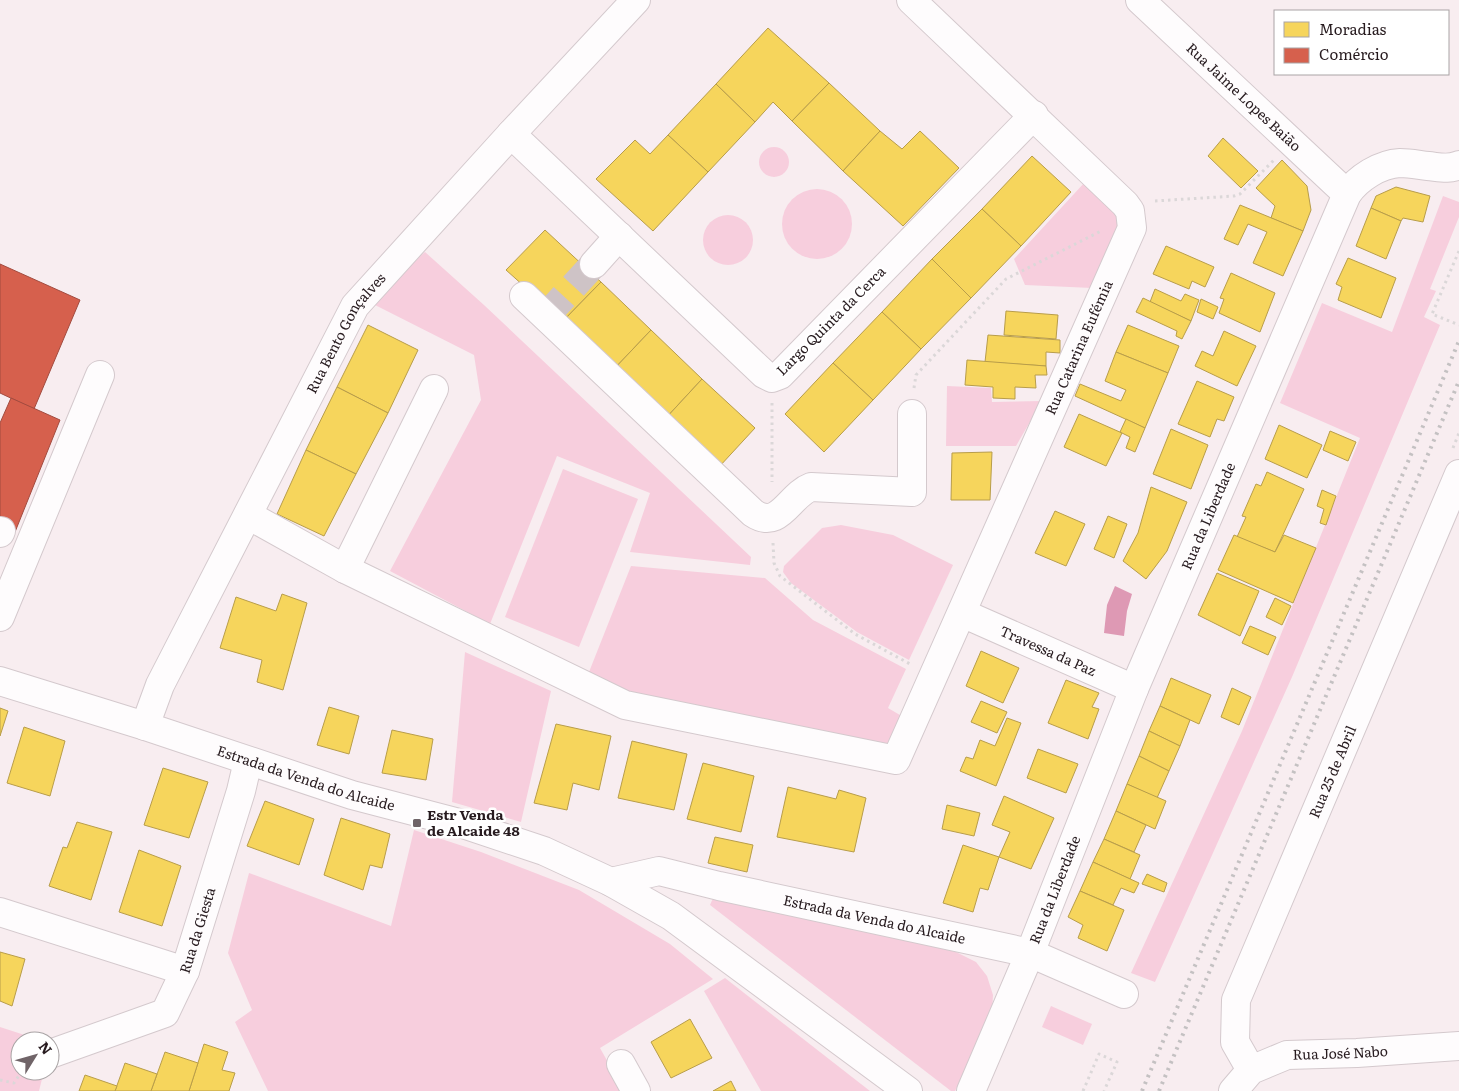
<svg xmlns="http://www.w3.org/2000/svg" width="1459" height="1091" viewBox="0 0 1459 1091" font-family="Literata,serif">
	<style>
		.green { fill: #f7cedd }
		.water { fill: #de99b4 }
		.homes { fill: #f6d55c; stroke: #b89d4a }
		.shops { fill: #d6604d; stroke: #a24b3f }
		.lines { fill: none; stroke-linecap: round; stroke-linejoin: round }
		.minor-tunnel { stroke: #cec3c6; stroke-width: 28; stroke-dasharray: 28 14; stroke-linecap: butt }
		.minor-casing { stroke: #d4c9cd; stroke-width: 30 }
		.path { stroke: #dbd7d8; stroke-width: 3; stroke-dasharray: 2.5 4; stroke-linecap: butt }
		.minor { stroke: #fefcfd; stroke-width: 28 }
		.rail { stroke: #c4c1c2; stroke-width: 4; stroke-dasharray: 2.5 5; stroke-linecap: butt }
		.poi-dot { fill: #706468; stroke: #fff; stroke-width: 2 }
		.labels { text-anchor: middle; stroke-width: 5; stroke-linejoin: round; paint-order: stroke }
		.street-label { font-size: 14px; fill: #271b1f; stroke: #fff }
		.poi-label { font-size: 14px; font-weight: bold; fill: #271b1f; stroke: #fff; text-anchor: start }
	</style>
	<rect width="100%" height="100%" fill="#f8edf0"/>
	<g class="green">
		<circle cx="774" cy="162" r="15"/>
		<polygon points="1085,182 1119,217 1119,231 1092,288 1025,285 1014,259"/>
		<circle cx="817" cy="224" r="35"/>
		<polygon points="1443,196 1459,202 1459,217 1430,289 1436,291 1424,317 1440,325 1292,677 1155,982 1131,973 1242,731 1360,438 1280,403 1322,303 1392,332"/>
		<circle cx="728" cy="240" r="25"/>
		<polygon points="425,252 484,305 751,557 750,565 630,552 650,493 557,456 490,624 390,571 481,400 474,355 375,305 399,274"/>
		<polygon points="947,386 991,388 992,402 1042,401 1016,446 946,446"/>
		<polygon points="563,469 638,499 579,647 505,617"/>
		<polygon points="841,525 893,535 953,565 909,660 857,632 791,583 783,572 784,566 822,528"/>
		<polygon points="631,566 765,578 813,620 906,669 888,708 905,718 890,744 877,746 629,694 589,672"/>
		<polygon points="465,652 551,691 521,822 452,802"/>
		<polygon points="414,830 481,852 579,890 670,944 713,979 600,1048 624,1091 268,1091 235,1022 252,1010 228,953 249,873 391,926"/>
		<polygon points="714,896 956,952 976,962 987,976 993,995 992,1013 955,1091 951,1091 710,905"/>
		<polygon points="725,978 870,1091 761,1091 704,991"/>
		<polygon points="1051,1006 1092,1024 1083,1045 1042,1027"/>
		<polygon points="0,1027 43,1041 20,1041 20,1071 44,1071 39,1091 0,1091"/>
	</g>
	<polygon class="water" points="1115,586 1132,594 1127,611 1124,636 1104,633 1107,605"/>
	<g class="homes">
		<polygon points="768,28 829,83 792,121 773,102 755,122 716,84"/>
		<polygon points="829,83 880,131 843,171 792,121"/>
		<polygon points="716,84 755,122 708,172 668,135"/>
		<polygon points="880,131 902,149 920,131 959,168 903,226 843,171"/>
		<polygon points="668,135 708,172 653,231 596,179 635,140 650,154"/>
		<polygon points="1223,138 1258,171 1241,188 1208,156"/>
		<polygon points="1032,156 1071,192 1021,246 982,209"/>
		<polygon points="1282,160 1307,186 1311,210 1303,231 1271,218 1275,206 1256,188"/>
		<polygon points="1396,187 1430,196 1423,222 1403,218 1401,221 1371,208 1376,196"/>
		<polygon points="1240,205 1303,231 1283,276 1253,263 1267,232 1248,224 1238,245 1224,239"/>
		<polygon points="1371,208 1401,221 1386,259 1356,246"/>
		<polygon points="982,209 1021,246 971,298 932,259"/>
		<polygon points="545,230 601,282 563,321 506,270"/>
		<polygon points="1166,246 1214,267 1205,287 1192,281 1189,289 1153,274"/>
		<polygon points="1348,258 1396,278 1381,318 1338,300 1342,287 1336,284"/>
		<polygon points="932,259 971,298 921,349 882,312"/>
		<polygon points="1231,273 1275,293 1260,332 1219,313 1224,299 1220,298"/>
		<polygon points="601,282 651,330 614,369 563,321"/>
		<polygon points="1155,289 1181,301 1185,294 1199,300 1191,321 1150,302"/>
		<polygon points="1143,298 1191,321 1182,339 1176,336 1177,331 1136,312"/>
		<polygon points="1201,299 1218,307 1213,319 1197,312"/>
		<polygon points="1006,311 1058,315 1056,339 1004,335"/>
		<polygon points="882,312 921,349 873,400 833,363"/>
		<polygon points="368,325 418,350 388,413 337,387"/>
		<polygon points="1128,325 1179,346 1168,373 1116,352"/>
		<polygon points="651,330 702,379 665,419 614,369"/>
		<polygon points="1224,331 1256,346 1237,386 1195,366 1202,351 1213,356"/>
		<polygon points="988,335 1060,340 1060,353 1046,352 1046,366 985,362"/>
		<polygon points="1116,352 1168,373 1145,428 1075,396 1080,384 1121,401 1126,390 1105,381"/>
		<polygon points="967,360 1046,366 1047,375 1035,375 1036,388 1015,387 1015,399 993,398 993,387 965,385"/>
		<polygon points="833,363 873,400 824,452 785,414"/>
		<polygon points="702,379 755,428 719,467 665,419"/>
		<polygon points="1197,381 1234,397 1224,421 1217,419 1210,437 1178,424"/>
		<polygon points="337,387 388,413 356,474 306,450"/>
		<polygon points="1079,414 1122,433 1106,466 1064,447"/>
		<polygon points="1126,419 1145,428 1135,452 1126,448 1130,437 1120,432"/>
		<polygon points="1279,425 1322,445 1307,478 1265,459"/>
		<polygon points="1171,429 1208,445 1191,489 1153,474"/>
		<polygon points="1330,431 1356,442 1348,461 1323,450"/>
		<polygon points="306,450 356,474 324,536 277,514"/>
		<polygon points="992,452 990,500 951,500 952,453"/>
		<polygon points="1267,472 1304,489 1275,552 1237,537 1246,517 1242,516 1256,484 1261,486"/>
		<polygon points="1151,487 1187,502 1167,551 1146,579 1123,561 1138,533"/>
		<polygon points="1322,490 1336,496 1326,525 1320,523 1324,509 1317,506"/>
		<polygon points="1055,511 1085,524 1066,566 1035,553"/>
		<polygon points="1108,516 1127,524 1114,558 1094,549"/>
		<polygon points="1234,535 1275,552 1284,535 1316,548 1293,603 1218,570"/>
		<polygon points="1217,573 1259,591 1240,636 1198,615"/>
		<polygon points="282,594 307,603 283,690 257,682 262,660 220,648 236,597 276,611"/>
		<polygon points="1275,598 1291,606 1282,625 1266,617"/>
		<polygon points="1250,626 1276,637 1268,655 1242,643"/>
		<polygon points="981,651 1019,668 1003,703 966,686"/>
		<polygon points="1171,678 1211,695 1199,724 1160,706"/>
		<polygon points="1066,680 1099,693 1092,707 1099,709 1088,739 1048,723"/>
		<polygon points="1232,688 1251,697 1239,725 1221,717"/>
		<polygon points="981,701 1007,712 997,733 971,722"/>
		<polygon points="1160,706 1190,720 1180,746 1149,731"/>
		<polygon points="329,707 359,716 349,754 317,745"/>
		<polygon points="0,708 8,711 0,736"/>
		<polygon points="1007,718 1021,723 996,786 960,771 966,757 973,759 980,740 995,746"/>
		<polygon points="556,724 611,736 599,790 573,783 567,810 534,803"/>
		<polygon points="24,727 65,741 50,796 7,783"/>
		<polygon points="392,730 433,739 426,780 382,773"/>
		<polygon points="1149,731 1180,746 1169,771 1139,756"/>
		<polygon points="632,741 687,754 674,810 618,798"/>
		<polygon points="1038,749 1078,764 1066,793 1027,778"/>
		<polygon points="1139,756 1169,771 1157,798 1127,784"/>
		<polygon points="703,763 754,776 741,832 687,819"/>
		<polygon points="163,768 208,782 189,838 144,825"/>
		<polygon points="1127,784 1166,801 1155,829 1116,811"/>
		<polygon points="788,787 836,799 839,790 866,798 854,852 777,837"/>
		<polygon points="1004,796 1054,818 1031,869 999,857 1010,832 992,825"/>
		<polygon points="265,801 314,819 299,865 247,846"/>
		<polygon points="947,805 980,813 974,836 942,829"/>
		<polygon points="1116,811 1146,825 1134,852 1104,839"/>
		<polygon points="341,818 390,834 382,868 370,865 363,890 324,875"/>
		<polygon points="77,822 112,832 91,900 49,886 63,847 67,848"/>
		<polygon points="715,837 753,845 747,872 708,863"/>
		<polygon points="1104,839 1140,855 1130,879 1093,862"/>
		<polygon points="963,845 999,857 988,890 980,888 973,912 943,903"/>
		<polygon points="139,850 181,866 162,926 119,912"/>
		<polygon points="1093,862 1139,883 1134,893 1121,888 1113,905 1080,891"/>
		<polygon points="1147,874 1167,883 1164,892 1142,884"/>
		<polygon points="1080,891 1124,910 1107,951 1078,938 1083,925 1068,917"/>
		<polygon points="0,952 25,959 12,1006 0,1001"/>
		<polygon points="690,1019 712,1058 671,1078 651,1042"/>
		<polygon points="204,1044 228,1052 222,1070 235,1073 229,1091 189,1091"/>
		<polygon points="165,1052 198,1063 189,1091 151,1091"/>
		<polygon points="125,1063 157,1074 151,1091 115,1091"/>
		<polygon points="85,1075 117,1086 115,1091 79,1091"/>
		<polygon points="731,1081 736,1091 713,1091"/>
	</g>
	<g class="shops">
		<polygon points="0,264 80,300 34,409 0,393"/>
		<polygon points="11,398 60,420 15,532 0,525 0,423"/>
	</g>
	<g class="lines">
		<polyline class="minor-tunnel" points="545,317 594,264"/>
		<defs>
			<g id="minor">
				<path id="s1" d="M1140 0 1347 194"/>
				<polyline points="511,134 764,374 772,378 780,375 1034,115"/>
				<polyline points="594,264 619,236"/>
				<path d="M524 296 753 513C780 531 789 495 811 487L912 492V414"/>
				<path id="s2" d="M248 515 345 569 625 705 896 760 1132 228 1130 211 1125 204 911 0"/>
				<polyline points="0,533 1,531"/>
				<polyline points="345,569 434,389"/>
				<path id="s3" d="M962 613 1134 689"/>
				<polyline points="0,617 100,375"/>
				<path id="s4" d="M0 681 145 726 352 795 463 824 544 851 611 882 671 916 908 1091"/>
				<path id="s5" d="M145 726 160 685 355 306 511 134 636 0"/>
				<path id="s6" d="M611 882 659 871 719 886 1030 953 1124 994"/>
				<polyline points="0,912 185,971"/>
				<path id="s7" d="M50 1054 165 1013 185 971 241 791 248 761"/>
				<polyline points="621,1064 636,1091"/>
				<path id="s8" d="M1251 1070 1235 1042 1236 1000 1459 474"/>
				<path id="s9" d="M971 1091 1030 953 1134 689 1347 194C1358 178 1380 164 1400 163 1410 163 1419 165 1428 166 1439 167 1449 170 1459 165"/>
				<path id="s10" d="M1233 1091 1251 1070 1287 1055 1357 1053 1459 1046"/>
			</g>
		</defs>
		<use href="#minor" class="minor-casing"/>
		<g class="path">
			<polyline points="1155,201 1234,196 1240,194 1274,160"/>
			<polyline points="1459,251 1432,314 1459,325"/>
			<polyline points="914,388 916,375 1006,279 1101,231"/>
			<polyline points="772,403 772,482"/>
			<polyline points="1453,448 1459,433"/>
			<polyline points="773,543 774,563 780,576 855,634 910,664"/>
			<polyline points="0,1080 14,1083 22,1071"/>
			<polyline points="1083,1091 1099,1054 1117,1062 1104,1091"/>
		</g>
		<use href="#minor" class="minor"/>
		<g class="rail">
			<polyline points="1142,1091 1459,341"/>
			<polyline points="1159,1091 1459,381"/>
		</g>
	</g>
	<rect class="poi-dot" x="412" y="818" width="10" height="10" rx="2.5"/>
	<g class="labels">
		<g class="street-label">
			<text dy="5" stroke="none"><textPath href="#s1" startOffset="142">Rua Jaime Lopes Baião</textPath></text>
			<text transform="translate(831 321) rotate(-45)" y="5">Largo Quinta da Cerca</text>
			<text dy="5" stroke="none"><textPath href="#s5" startOffset="442">Rua Bento Gonçalves</textPath></text>
			<text dy="5" stroke="none"><textPath href="#s2" startOffset="1150">Rua Catarina Eufémia</textPath></text>
			<text dy="5" stroke="none"><textPath href="#s9" startOffset="622">Rua da Liberdade</textPath></text>
			<text dy="5" stroke="none"><textPath href="#s3" startOffset="94">Travessa da Paz</textPath></text>
			<text dy="5" stroke="none"><textPath href="#s8" startOffset="322">Rua 25 de Abril</textPath></text>
			<text dy="5" stroke="none"><textPath href="#s4" startOffset="321">Estrada da Venda do Alcaide</textPath></text>
			<text dy="5" stroke="none"><textPath href="#s9" startOffset="218">Rua da Liberdade</textPath></text>
			<text dy="5" stroke="none"><textPath href="#s6" startOffset="270">Estrada da Venda do Alcaide</textPath></text>
			<text dy="5" stroke="none"><textPath href="#s7" startOffset="211">Rua da Giesta</textPath></text>
			<text dy="5" stroke="none"><textPath href="#s10" startOffset="120">Rua José Nabo</textPath></text>
		</g>
		<g class="poi-label">
			<text x="427" y="820">Estr Venda<tspan x="427" dy="16">de Alcaide 48</tspan></text>
		</g>
	</g>
	<rect x="1274" y="10" width="175" height="65" fill="#ffffff" stroke="#a9a4a5"/>
	<rect x="1284" y="22" width="25" height="15" fill="#f6d55c" stroke="#a9a4a5"/>
	<text x="1319" y="35" font-size="15" fill="#271b1f">Moradias</text>
	<rect x="1284" y="48" width="25" height="15" fill="#d6604d" stroke="#a9a4a5"/>
	<text x="1319" y="60" font-size="15" fill="#271b1f">Comércio</text>
	<g transform="translate(35 1056) rotate(53)"><circle r="24" fill="#ffffff" stroke="#a9a4a5"/>
	<path d="M0-4L9 19L0 12L-9 19Z" fill="#706468"/>
	<text y="-8" font-size="14" font-weight="bold" text-anchor="middle" fill="#271b1f">N</text>
	</g>
</svg>
